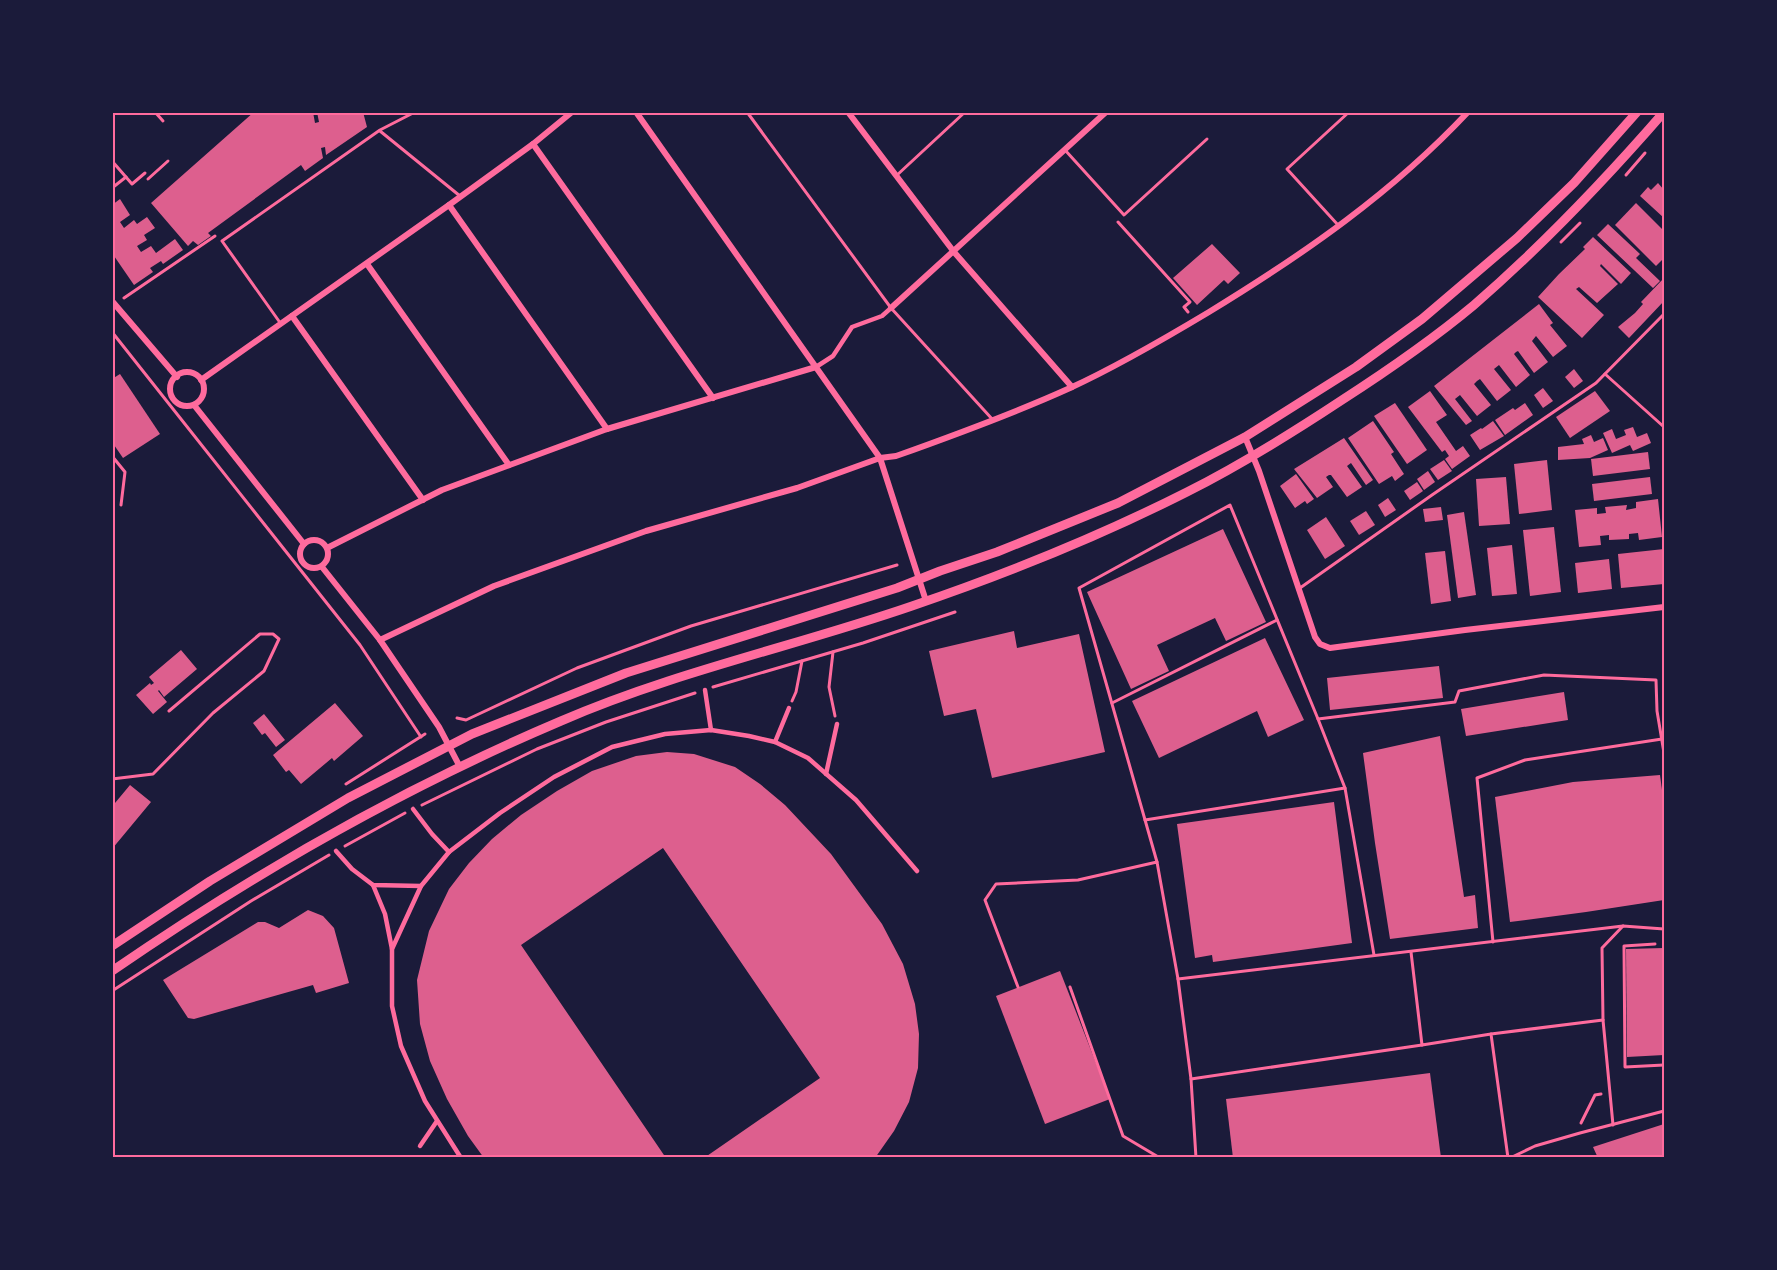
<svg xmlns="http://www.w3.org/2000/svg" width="1777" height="1270" viewBox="0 0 1777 1270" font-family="'Alegreya Sans',sans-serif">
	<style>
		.building { fill: #dd5f8e }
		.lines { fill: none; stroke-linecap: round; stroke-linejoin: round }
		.path { stroke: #ff6b9d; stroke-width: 3 }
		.service { stroke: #ff6b9d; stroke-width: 3 }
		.pedestrian { stroke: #ff6b9d; stroke-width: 4.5 }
		.minor { stroke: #ff6b9d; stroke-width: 6 }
		.secondary { stroke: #ff6b9d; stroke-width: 9 }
		.neatline { fill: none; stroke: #ff6b9d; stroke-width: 2 }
	</style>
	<rect width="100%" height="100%" fill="#1b1b3a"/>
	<g class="building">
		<polygon points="254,112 313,112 315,123 319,122 317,112 363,112 367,127 326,155 325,147 321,148 323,158 305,171 301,165 208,233 211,236 198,245 193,241 188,246 151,203"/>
		<polygon points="1658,183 1664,190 1664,218 1640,196 1648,187 1651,190"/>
		<polygon points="120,199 130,215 120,222 124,228 134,220 137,224 147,217 155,228 144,235 147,240 137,246 141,252 151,246 156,253 175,239 183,250 163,264 161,261 150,268 153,272 134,285 112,253 112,205"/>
		<polygon points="1636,203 1664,231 1664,258 1656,266 1615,225"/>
		<polygon points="1608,224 1640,254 1636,258 1660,281 1653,288 1597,235"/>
		<polygon points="1593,237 1631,273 1621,284 1601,264 1600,266 1618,284 1597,303 1579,287 1576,289 1604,315 1582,338 1538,297 1559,274 1585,249 1583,247"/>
		<polygon points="1212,244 1240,273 1228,284 1224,280 1197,305 1173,278"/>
		<polygon points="1664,278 1664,301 1629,338 1618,327 1635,313 1643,304 1641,302"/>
		<polygon points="1539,304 1553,323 1550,325 1567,346 1553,357 1536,336 1532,341 1548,362 1534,373 1518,351 1516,352 1514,354 1530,375 1516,387 1499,365 1494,369 1511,390 1497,401 1480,379 1477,381 1474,384 1491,405 1477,416 1460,395 1455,399 1472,421 1466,425 1434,386"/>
		<polygon points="1574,369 1583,381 1574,388 1565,377"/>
		<polygon points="120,374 160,434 123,458 112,442 112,379"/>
		<polygon points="1543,388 1553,401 1543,408 1534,395"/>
		<polygon points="1430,391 1447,415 1436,422 1456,451 1463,446 1470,456 1452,469 1445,459 1449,456 1445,450 1442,452 1408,407"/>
		<polygon points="1595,391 1610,411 1570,438 1556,417"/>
		<polygon points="1395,403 1427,450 1407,464 1374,416"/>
		<polygon points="1525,403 1533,415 1505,435 1495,420 1513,408 1515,410"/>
		<polygon points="1373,421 1394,452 1391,454 1404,474 1395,481 1392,476 1379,484 1348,438"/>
		<polygon points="1493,421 1504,436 1480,450 1470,435 1481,428 1482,429"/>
		<polygon points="1633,427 1637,437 1647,433 1651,443 1633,451 1630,445 1612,453 1603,433 1612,429 1616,439 1626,435 1624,430"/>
		<polygon points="1591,435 1594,442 1603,438 1608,450 1590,458 1558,460 1558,447 1584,444 1582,439"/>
		<polygon points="1344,438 1373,480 1366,485 1351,463 1347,466 1362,487 1347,497 1331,475 1329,475 1326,477 1333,487 1317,498 1294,469"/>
		<polygon points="1648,452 1650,469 1593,476 1591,459"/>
		<polygon points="1444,460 1452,471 1438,480 1430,469"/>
		<polygon points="1547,460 1552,510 1519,514 1514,464"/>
		<polygon points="1428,471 1435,482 1424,490 1417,479"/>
		<polygon points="1296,474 1314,499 1307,504 1305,501 1295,508 1280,486"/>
		<polygon points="1506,477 1510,524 1479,526 1476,479"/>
		<polygon points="1650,477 1652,494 1594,501 1592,484"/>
		<polygon points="1417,482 1423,491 1410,500 1404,491"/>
		<polygon points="1388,498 1396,510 1385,517 1378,505"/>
		<polygon points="1658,499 1662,537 1639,540 1638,533 1629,534 1629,539 1609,540 1609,535 1600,536 1601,545 1579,547 1575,510 1597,508 1597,514 1606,513 1605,507 1627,505 1626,510 1636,508 1636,502"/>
		<polygon points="1441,507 1443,520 1425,522 1423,509"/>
		<polygon points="1366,511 1375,525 1359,535 1350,521"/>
		<polygon points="1464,512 1476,595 1458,598 1447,515"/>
		<polygon points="1326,517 1345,546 1325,559 1307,530"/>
		<polygon points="1554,527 1561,592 1530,596 1523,530"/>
		<polygon points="1223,529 1266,622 1226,641 1215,618 1157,645 1169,671 1131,689 1087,592"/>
		<polygon points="1512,545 1517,594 1492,596 1487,548"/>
		<polygon points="1664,549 1664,584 1621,588 1618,554"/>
		<polygon points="1445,551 1451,601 1431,604 1425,553"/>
		<polygon points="1609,559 1612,589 1578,593 1575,563"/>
		<polygon points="1014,631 1017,648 1079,634 1105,752 992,778 976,709 944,716 929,651"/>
		<polygon points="1265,638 1304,720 1268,737 1257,711 1159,758 1132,701"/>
		<polygon points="181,650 197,669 164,697 159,690 158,691 167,702 153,714 136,695 150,683 151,685 154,683 149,677"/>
		<polygon points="1439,666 1443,698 1330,710 1327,678"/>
		<polygon points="1564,692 1568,720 1466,736 1461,709"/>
		<polygon points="335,703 363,736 334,761 332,758 301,784 289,770 286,772 273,755"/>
		<polygon points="264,714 285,740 276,747 265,733 262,735 253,723"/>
		<polygon points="1440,736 1464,897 1475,895 1478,928 1390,939 1375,843 1363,753"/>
		<polygon points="667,752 694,754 735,767 760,784 785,805 831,854 882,924 903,964 915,1004 919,1034 918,1068 909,1102 894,1131 875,1158 704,1158 820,1078 663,848 521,945 666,1158 484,1158 468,1136 447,1099 430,1061 420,1024 417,980 429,931 449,889 469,863 492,839 521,815 557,791 592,771 636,756"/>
		<polygon points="1660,775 1664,805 1664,900 1586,912 1510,922 1495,797 1573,782"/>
		<polygon points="130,785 151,802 112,849 112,801 115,803"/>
		<polygon points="1334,802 1352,943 1213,962 1212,955 1195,958 1177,824"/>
		<polygon points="308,910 323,916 334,928 349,983 316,993 313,985 194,1019 188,1018 163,980 258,922 265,922 279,928"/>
		<polygon points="1664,948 1664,1055 1627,1057 1626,949"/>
		<polygon points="1060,971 1110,1099 1045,1124 996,996"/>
		<polygon points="1430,1073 1441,1158 1233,1158 1226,1099"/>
		<polygon points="1664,1124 1664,1158 1598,1158 1593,1147"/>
	</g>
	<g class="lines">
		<g class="path">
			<polyline points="155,112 163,121"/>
			<polyline points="112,161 132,184 145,173"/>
			<polyline points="1626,175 1645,153"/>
			<polyline points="148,179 168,161"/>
			<polyline points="112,188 126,177"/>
			<polyline points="1118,222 1190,302 1184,307 1188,312"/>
			<polyline points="1561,242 1580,223"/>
			<polyline points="124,298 215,236"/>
			<polyline points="112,332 360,645 421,737"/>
			<polyline points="833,652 829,687 835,716"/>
			<polyline points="713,687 863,643 955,612"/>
			<polyline points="792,701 796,692 802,661"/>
			<polyline points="457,718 466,720 577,668 691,626 897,565"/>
			<polyline points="346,784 425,734"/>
			<polyline points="422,805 537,749 606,722 695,693"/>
			<polyline points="345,846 405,813"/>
			<polyline points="1655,944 1624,946 1625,1067 1664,1065"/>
			<polyline points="112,991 251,901 329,855"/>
			<polyline points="1581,1123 1595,1095 1601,1094"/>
		</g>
		<g class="service">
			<polyline points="747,112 891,308 993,420"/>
			<polyline points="380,131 460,196"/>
			<polyline points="1065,150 1124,215 1207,139"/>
			<polyline points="896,176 965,112"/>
			<polyline points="1338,225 1287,169 1349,112"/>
			<polyline points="281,324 222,241 380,130 415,112"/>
			<polyline points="1605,374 1664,427"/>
			<polyline points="112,456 125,472 121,505"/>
			<polyline points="1300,588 1432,495 1596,383 1664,314"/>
			<polyline points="1112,703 1277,620"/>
			<polyline points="1318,719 1345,788"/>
			<polyline points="112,779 153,774 213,713 264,671 279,639 273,634 260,634 169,711"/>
			<polyline points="1145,820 1345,788 1374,955"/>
			<polyline points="1157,862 1079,588 1230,505 1318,719 1455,702 1459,691 1544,675 1656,680 1657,711 1664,753"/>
			<polyline points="1493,942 1477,778 1525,760 1662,739"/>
			<polyline points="1411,952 1422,1045 1491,1034"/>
			<polyline points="1178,979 1191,1079 1196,1158"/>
			<polyline points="1018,987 985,900 996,884 1078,880 1157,862 1178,979 1623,926"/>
			<polyline points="1070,987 1123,1136 1160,1158"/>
			<polyline points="1191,1079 1422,1045"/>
			<polyline points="1613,1125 1603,1020 1602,948 1623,926 1664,929"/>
			<polyline points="1508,1158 1491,1034 1603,1020"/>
			<polyline points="1510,1158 1535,1146 1580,1133 1664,1111"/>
		</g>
		<g class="pedestrian">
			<polyline points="816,367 833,356 852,327 882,316 891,308"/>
			<polyline points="705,690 711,730"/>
			<polyline points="775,742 789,708"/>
			<polyline points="826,774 837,724"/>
			<polyline points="413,809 432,834 449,852"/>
			<polyline points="336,851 352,869 373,885 421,886"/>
			<polyline points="373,885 385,914 392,949"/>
			<polyline points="420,1146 437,1121"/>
			<polyline points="461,1158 425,1101 401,1046 392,1006 392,949 421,886 449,852 500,813 554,777 612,747 665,734 711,730 749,736 775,742 808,758 856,800 917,871"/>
		</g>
		<g class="minor">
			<polyline points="636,112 880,458 926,601"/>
			<polyline points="848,112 954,252 1072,387"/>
			<polyline points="533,144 713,398"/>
			<polyline points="449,205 607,429"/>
			<polyline points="367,264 509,465"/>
			<polyline points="112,301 177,377"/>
			<polyline points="891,308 1106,112"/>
			<polyline points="292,316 423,500"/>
			<circle cx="187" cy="389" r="17"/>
			<polyline points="201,380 449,205 533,144 572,112"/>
			<polyline points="194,405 304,544"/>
			<polyline points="1245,437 1259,471 1315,637 1320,644 1330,648 1465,630 1664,607"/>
			<circle cx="314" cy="554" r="14"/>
			<polyline points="327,548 442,490 607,429 816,367"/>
			<polyline points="322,567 380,640 439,727 460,767"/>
			<path d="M380 640 494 586 646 531 797 488 880 458 896 456C955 435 1013 414 1070 388 1118 366 1164 339 1209 312 1304 254 1392 193 1468 112"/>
		</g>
		<g class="secondary">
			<polyline points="112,946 210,881 348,798 472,734 626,673 897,588 940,571 997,552 1118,503 1245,437 1356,367 1422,319 1517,238 1574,183 1637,112"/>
			<path d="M112 971C253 874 403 788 561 721 674 672 796 646 912 606 1006 574 1098 537 1187 492 1241 465 1292 433 1342 400 1387 371 1432 340 1474 305 1542 246 1604 181 1664 112"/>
		</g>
	</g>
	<rect width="1777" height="1270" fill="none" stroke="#1b1b3a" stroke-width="228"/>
	<rect x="114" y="114" width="1549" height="1042" class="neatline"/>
</svg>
